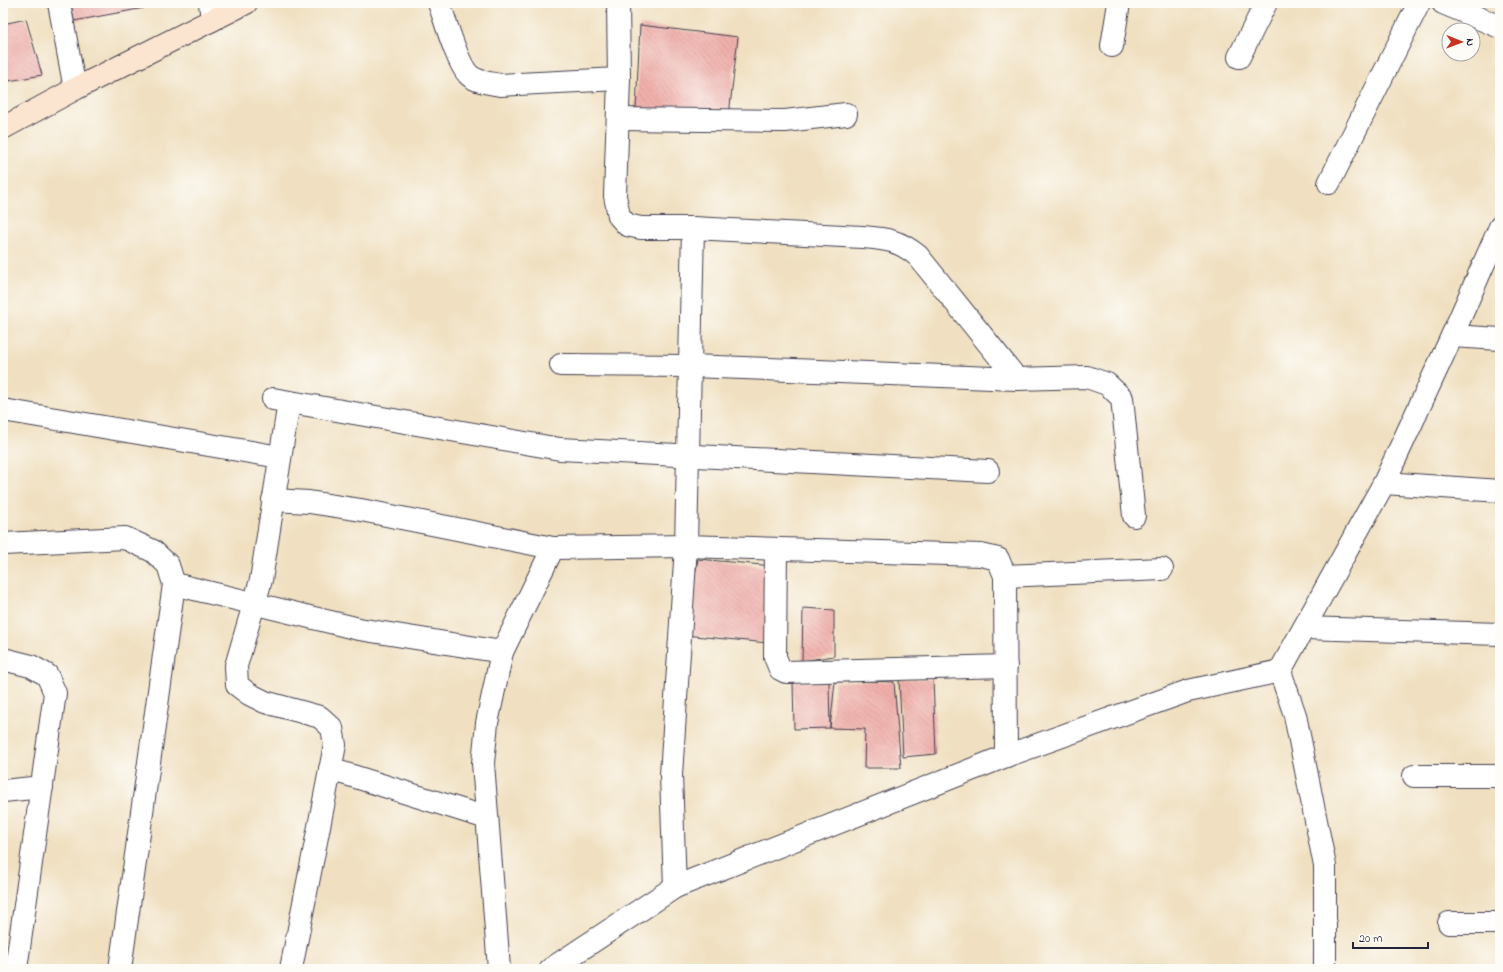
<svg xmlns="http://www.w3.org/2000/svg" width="1503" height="972" viewBox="0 0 1503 972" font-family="'Indie Flower',sans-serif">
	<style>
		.building { fill: url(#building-back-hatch) }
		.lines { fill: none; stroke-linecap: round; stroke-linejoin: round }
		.street-casing { stroke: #413e4f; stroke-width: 24 }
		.secondary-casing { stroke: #413e4f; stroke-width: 24 }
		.street { stroke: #fff; stroke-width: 22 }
		.secondary { stroke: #fce5d0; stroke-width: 22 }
	</style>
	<defs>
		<pattern id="building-back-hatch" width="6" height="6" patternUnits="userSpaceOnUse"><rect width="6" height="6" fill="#f0b0ab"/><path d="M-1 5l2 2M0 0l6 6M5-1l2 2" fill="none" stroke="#ce9794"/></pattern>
	</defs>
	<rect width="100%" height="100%" fill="#fdfcf7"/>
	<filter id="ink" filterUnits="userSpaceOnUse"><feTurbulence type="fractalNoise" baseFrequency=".025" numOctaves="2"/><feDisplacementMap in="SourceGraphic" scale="8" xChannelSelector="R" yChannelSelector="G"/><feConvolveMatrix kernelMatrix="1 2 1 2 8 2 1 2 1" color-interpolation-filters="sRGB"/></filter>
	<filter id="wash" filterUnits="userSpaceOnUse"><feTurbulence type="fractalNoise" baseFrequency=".012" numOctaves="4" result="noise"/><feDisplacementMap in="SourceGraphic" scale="16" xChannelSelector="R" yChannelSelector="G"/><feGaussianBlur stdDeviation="0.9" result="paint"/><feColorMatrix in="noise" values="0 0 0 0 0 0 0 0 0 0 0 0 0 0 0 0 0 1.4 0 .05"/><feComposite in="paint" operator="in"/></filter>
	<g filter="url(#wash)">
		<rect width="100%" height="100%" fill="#f0e0c1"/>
		<g id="blocks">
			<g class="building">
				<polygon points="71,3 143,3 144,8 74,21"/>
				<polygon points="26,19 42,75 3,82 3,24"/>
				<polygon points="640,25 738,37 729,115 636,110"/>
				<polygon points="698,559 773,566 768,643 684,635"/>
				<polygon points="803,608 834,610 834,656 802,661"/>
				<polygon points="899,679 933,679 936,754 903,757"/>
				<polygon points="793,681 829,682 830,728 794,729"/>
				<polygon points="865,681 894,682 901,768 864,768 865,729 830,728 835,682"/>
			</g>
		</g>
	</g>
	<g filter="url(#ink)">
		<use href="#blocks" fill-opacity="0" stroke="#413e4f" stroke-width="1"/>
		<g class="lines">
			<defs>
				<g id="street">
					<polyline points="59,3 75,89"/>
					<polyline points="210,3 212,20"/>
					<path d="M439 3C445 20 457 62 468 74 475 82 490 83 500 85L619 79"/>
					<path d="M618 3 619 79 615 196 619 216 627 225 641 228H693L862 237C886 239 899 240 918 256L1017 379"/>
					<polyline points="1443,3 1500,27"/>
					<polyline points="1112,46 1119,3"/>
					<polyline points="1239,57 1266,3"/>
					<polyline points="618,119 785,121 846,114"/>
					<polyline points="1329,183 1419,3"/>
					<polyline points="1452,336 1500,339"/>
					<polyline points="561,365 691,366 1017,379 1087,377 1107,384 1122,398 1134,516"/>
					<polyline points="273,399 560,449 988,471"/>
					<polyline points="289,402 261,580 236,666 237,685 249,694 265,702 320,717 332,728 335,745 291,969"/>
					<polyline points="3,410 280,457"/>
					<polyline points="1384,483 1500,491"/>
					<polyline points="273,500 309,502 361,510 553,548 686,546 981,555 998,559 1005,576 1006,756"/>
					<polyline points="3,544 125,538 153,551 168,565 174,584 120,969"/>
					<polyline points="776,549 775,657 780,669 786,672 1006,666"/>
					<polyline points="1005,576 1162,569"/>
					<polyline points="174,584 359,629 502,652"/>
					<polyline points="1304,628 1500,634"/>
					<polyline points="3,659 31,666 47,675 55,693 16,969"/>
					<polyline points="1280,671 1295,715 1325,866 1325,969"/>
					<polyline points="330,769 487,818"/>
					<polyline points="1414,776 1500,776"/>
					<polyline points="3,791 42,787"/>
					<polyline points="675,887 671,775 686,546 693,228"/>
					<polyline points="1449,923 1500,923"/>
					<polyline points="499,969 483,763 487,723 502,652 553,548"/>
					<polyline points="551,969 675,887 1006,756 1188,691 1280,671 1384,483 1452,336 1500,227"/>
				</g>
				<polyline id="secondary" points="3,128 75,89 246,3"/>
			</defs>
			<use href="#street" class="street-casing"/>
			<use href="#secondary" class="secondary-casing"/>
			<use href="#street" class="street"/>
			<use href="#secondary" class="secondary"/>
		</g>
	</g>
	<rect width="1503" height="972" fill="none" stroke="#fdfcf7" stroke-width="16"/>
	<g transform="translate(1461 42) rotate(91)"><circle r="19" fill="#fdfcf7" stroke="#a5a5ac"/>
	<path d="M0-3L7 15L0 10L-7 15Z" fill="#c8321e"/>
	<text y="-6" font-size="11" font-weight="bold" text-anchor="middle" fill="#22223b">N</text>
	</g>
	<path d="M1353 942v6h75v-6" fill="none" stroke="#22223b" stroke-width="2"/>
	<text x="1359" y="942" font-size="12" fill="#22223b" stroke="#fdfcf7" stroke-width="3" paint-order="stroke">20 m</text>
</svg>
